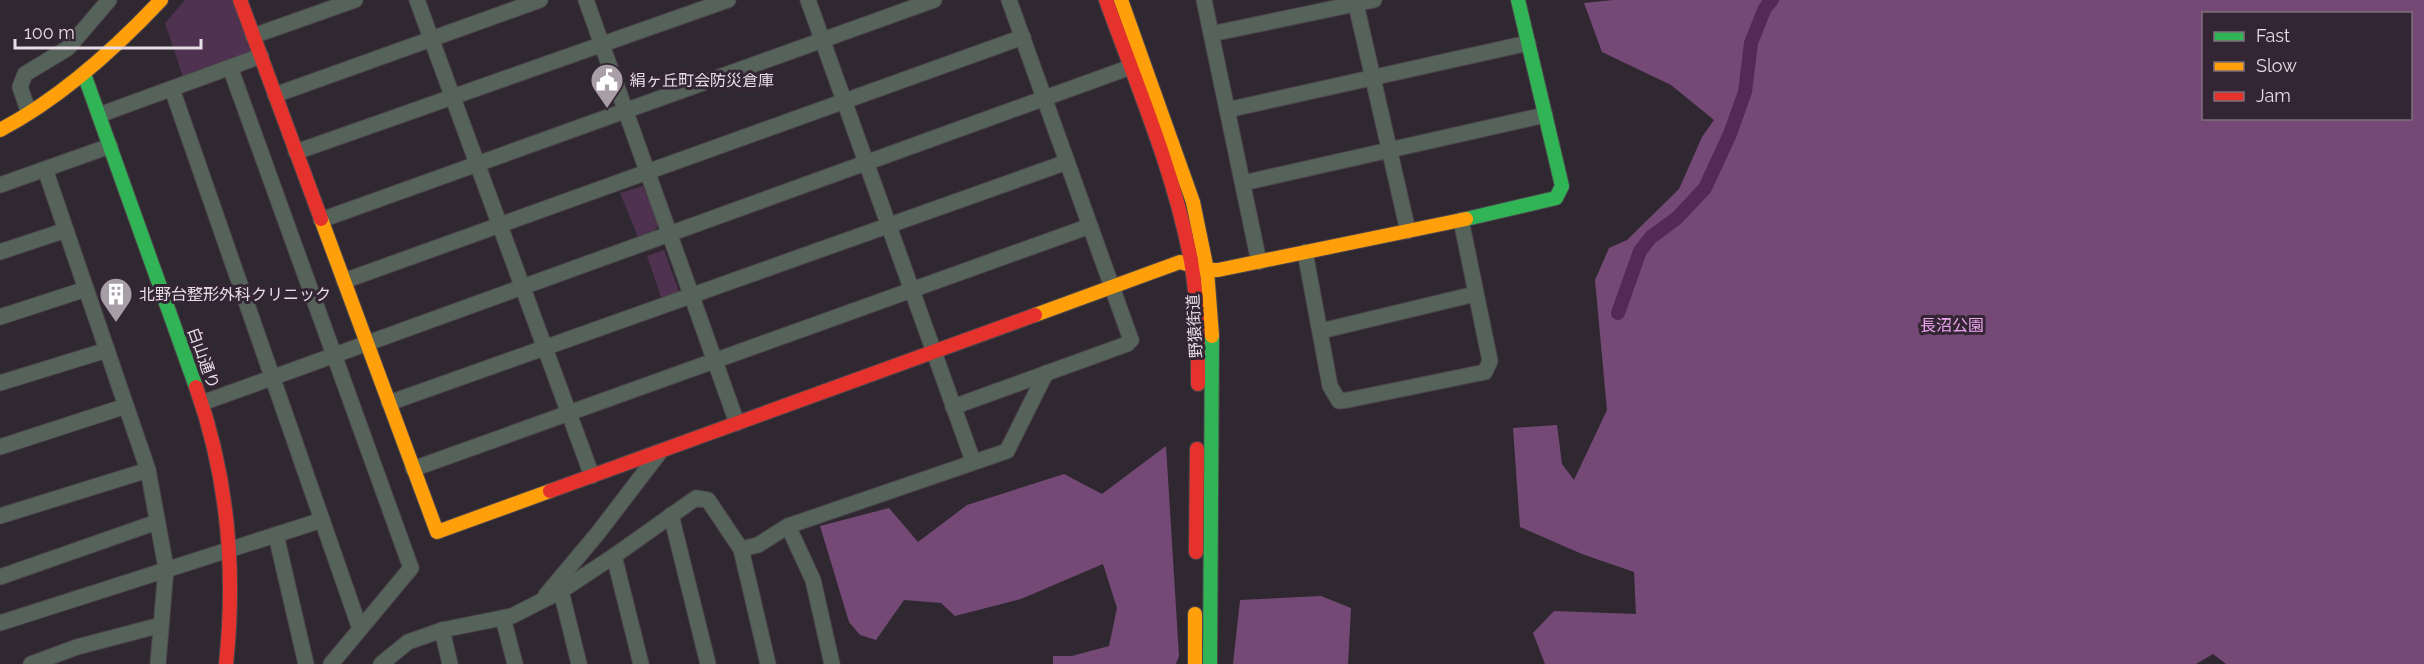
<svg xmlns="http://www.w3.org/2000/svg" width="2424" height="664" viewBox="0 0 2424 664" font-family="Raleway,'Noto Sans JP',sans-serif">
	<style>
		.green { fill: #4e324f }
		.forest { fill: #754976; fill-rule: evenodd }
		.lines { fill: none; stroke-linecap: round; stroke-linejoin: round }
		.canal { stroke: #532955; stroke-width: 14 }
		.street-casing { stroke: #4c464c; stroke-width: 17 }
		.fast-casing { stroke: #4c464c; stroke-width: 16 }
		.slow-casing { stroke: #4c464c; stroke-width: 16 }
		.jam-casing { stroke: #4c464c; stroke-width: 16 }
		.street { stroke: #56635b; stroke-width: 15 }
		.fast { stroke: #30b455; stroke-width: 14 }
		.slow { stroke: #ff9f0a; stroke-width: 14 }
		.jam { stroke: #e5322d; stroke-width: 14 }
		.labels { text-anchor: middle; stroke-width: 6; stroke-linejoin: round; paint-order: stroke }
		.poi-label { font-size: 16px; fill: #e7dde6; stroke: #342534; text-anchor: start }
		.park-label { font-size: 16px; fill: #eea6f0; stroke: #342534 }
		.street-label { font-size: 16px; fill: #e7dde6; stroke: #342534 }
	</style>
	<rect width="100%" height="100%" fill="#302830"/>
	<g class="green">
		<polygon points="185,0 238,0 257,54 185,83 165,23"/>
		<polygon points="643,186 659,224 654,232 638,237 620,193"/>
		<polygon points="664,250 680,294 662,300 647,256"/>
	</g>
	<g class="forest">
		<path d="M1613 0H2424V664H2226L2213 654 2196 664H1545L1533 633 1554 611 1636 614 1634 572 1582 554 1520 527 1513 428 1557 425 1562 464 1574 480 1607 410 1595 280 1609 248 1627 240 1679 189 1702 137 1714 120 1671 85 1602 52 1584 3ZM2204 14H2410V118H2204Z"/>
		<polygon points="1166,446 1179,656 1176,664 1053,664 1053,656 1072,656 1109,646 1117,608 1103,564 1021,599 955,616 941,603 904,600 876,640 860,635 849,622 820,526 889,508 918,542 967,505 1064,474 1102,494"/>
		<polygon points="1321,596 1351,608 1348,664 1233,664 1240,600"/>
	</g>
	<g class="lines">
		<polyline class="canal" points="1618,313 1640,251 1651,237 1677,218 1705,188 1730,134 1745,92 1751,43 1765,8 1772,0"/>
		<defs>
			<g id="street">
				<polyline points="417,0 592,476"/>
				<polyline points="586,0 737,423"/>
				<polyline points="808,0 973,461"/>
				<polyline points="1009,0 1131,340"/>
				<polyline points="1204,0 1259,262"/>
				<polyline points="1355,0 1408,231"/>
				<polyline points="1211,34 1374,0"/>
				<polyline points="253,36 355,0"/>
				<polyline points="230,67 411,568 331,664"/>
				<polyline points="172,89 360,629"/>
				<polyline points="275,95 540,0"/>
				<polyline points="1227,110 1528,43"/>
				<polyline points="29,113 20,87 25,74 68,48 109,0"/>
				<polyline points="99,115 261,56"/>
				<polyline points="296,152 728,0"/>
				<polyline points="45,169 148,470 166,568 158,664"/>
				<polyline points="1243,183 1545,115"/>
				<polyline points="0,185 110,146"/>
				<polyline points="321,220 934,0"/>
				<polyline points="0,252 66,230"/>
				<polyline points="1305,252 1330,386 1339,401 1348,400 1485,372 1490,361 1461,220"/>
				<polyline points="344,281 1023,37"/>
				<polyline points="0,317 86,289"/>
				<polyline points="1321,331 1475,294"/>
				<polyline points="0,383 107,350"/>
				<polyline points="202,403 1139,64"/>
				<polyline points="389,403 1067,162"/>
				<polyline points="953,407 1127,344 1131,340"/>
				<polyline points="0,447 126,406"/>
				<polyline points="413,469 1090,226"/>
				<polyline points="671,515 708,664"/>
				<polyline points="0,516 148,470"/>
				<polyline points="276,535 306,664"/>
				<polyline points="741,549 758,545 788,526"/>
				<polyline points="614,556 641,664"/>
				<polyline points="0,577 157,522"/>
				<polyline points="561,591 579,664"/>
				<polyline points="546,595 598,533 660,452"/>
				<polyline points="503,618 515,664"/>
				<polyline points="0,623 322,520"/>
				<polyline points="442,630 450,664"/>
				<polyline points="31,664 77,647 161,625"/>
				<polyline points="381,664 408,642 442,630 512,616 561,591 614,556 696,498 708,500 741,549 768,664"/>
				<polyline points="832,664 813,580 788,526 1007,451 1046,373"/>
			</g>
			<g id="fast">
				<polyline points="84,74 196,387"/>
				<polyline points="1466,219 1556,198 1562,186 1518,0"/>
				<polyline points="1210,664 1212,336"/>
			</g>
			<g id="slow">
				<polyline points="1121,0 1193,202 1207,270 1212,336"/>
				<path d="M0 130C61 98 114 50 161 0"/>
				<polyline points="321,219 437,532 550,491"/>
				<polyline points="1035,315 1180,262 1207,270 1218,270 1466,219"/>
				<polyline points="1195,614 1195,664"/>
			</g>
			<g id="jam">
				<polyline points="240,0 321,219"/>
				<path d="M1106 0C1137 86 1174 171 1191 261 1198 301 1198 343 1198 384"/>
				<path d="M196 387C228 477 236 570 226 664"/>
				<polyline points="550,491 1035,315"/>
				<polyline points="1196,552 1197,449"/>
			</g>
		</defs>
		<use href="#street" class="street-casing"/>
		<use href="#fast" class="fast-casing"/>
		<use href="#slow" class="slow-casing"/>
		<use href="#jam" class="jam-casing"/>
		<use href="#street" class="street"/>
		<use href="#fast" class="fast"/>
		<use href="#slow" class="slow"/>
		<use href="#jam" class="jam"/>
	</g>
	<defs>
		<symbol id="civic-pin" viewBox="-11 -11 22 30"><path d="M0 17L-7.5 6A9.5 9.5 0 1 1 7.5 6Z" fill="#a79ea6" stroke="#342534"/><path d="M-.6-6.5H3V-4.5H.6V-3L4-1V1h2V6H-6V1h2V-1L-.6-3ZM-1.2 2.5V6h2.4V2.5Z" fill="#fff"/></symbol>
		<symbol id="building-pin" viewBox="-11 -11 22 30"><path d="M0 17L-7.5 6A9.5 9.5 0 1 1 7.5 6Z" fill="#a79ea6" stroke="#342534"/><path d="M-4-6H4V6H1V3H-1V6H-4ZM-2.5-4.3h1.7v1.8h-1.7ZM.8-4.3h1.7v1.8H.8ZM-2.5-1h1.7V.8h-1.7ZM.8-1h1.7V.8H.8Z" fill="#fff"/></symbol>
	</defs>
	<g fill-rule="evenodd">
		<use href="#civic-pin" x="588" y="61" width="38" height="52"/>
		<use href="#building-pin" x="97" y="275" width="38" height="52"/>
	</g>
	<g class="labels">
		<g class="poi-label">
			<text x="630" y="86">絹ヶ丘町会防災倉庫</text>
			<text x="139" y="300">北野台整形外科クリニック</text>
		</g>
		<g class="park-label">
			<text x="1952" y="331">長沼公園</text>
		</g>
		<g class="street-label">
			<text transform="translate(1194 326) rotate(-93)" y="6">野猿街道</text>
			<text transform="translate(204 358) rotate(70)" y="6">白山通り</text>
		</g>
	</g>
	<rect x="2202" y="12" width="210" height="108" fill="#342534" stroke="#7c6f7b" stroke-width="1.5"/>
	<rect x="2214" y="32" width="30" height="9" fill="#30b455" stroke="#7c6f7b" stroke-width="1.5"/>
	<text x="2256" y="42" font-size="18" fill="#e7dde6">Fast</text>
	<rect x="2214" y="62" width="30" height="9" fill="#ff9f0a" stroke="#7c6f7b" stroke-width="1.5"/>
	<text x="2256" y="72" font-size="18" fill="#e7dde6">Slow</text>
	<rect x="2214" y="92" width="30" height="9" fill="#e5322d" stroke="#7c6f7b" stroke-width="1.5"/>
	<text x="2256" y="102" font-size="18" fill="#e7dde6">Jam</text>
	<path d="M15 39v9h186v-9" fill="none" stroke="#e7dde6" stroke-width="3"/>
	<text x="24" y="39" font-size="18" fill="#e7dde6" stroke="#342534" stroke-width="4.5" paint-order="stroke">100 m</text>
</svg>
